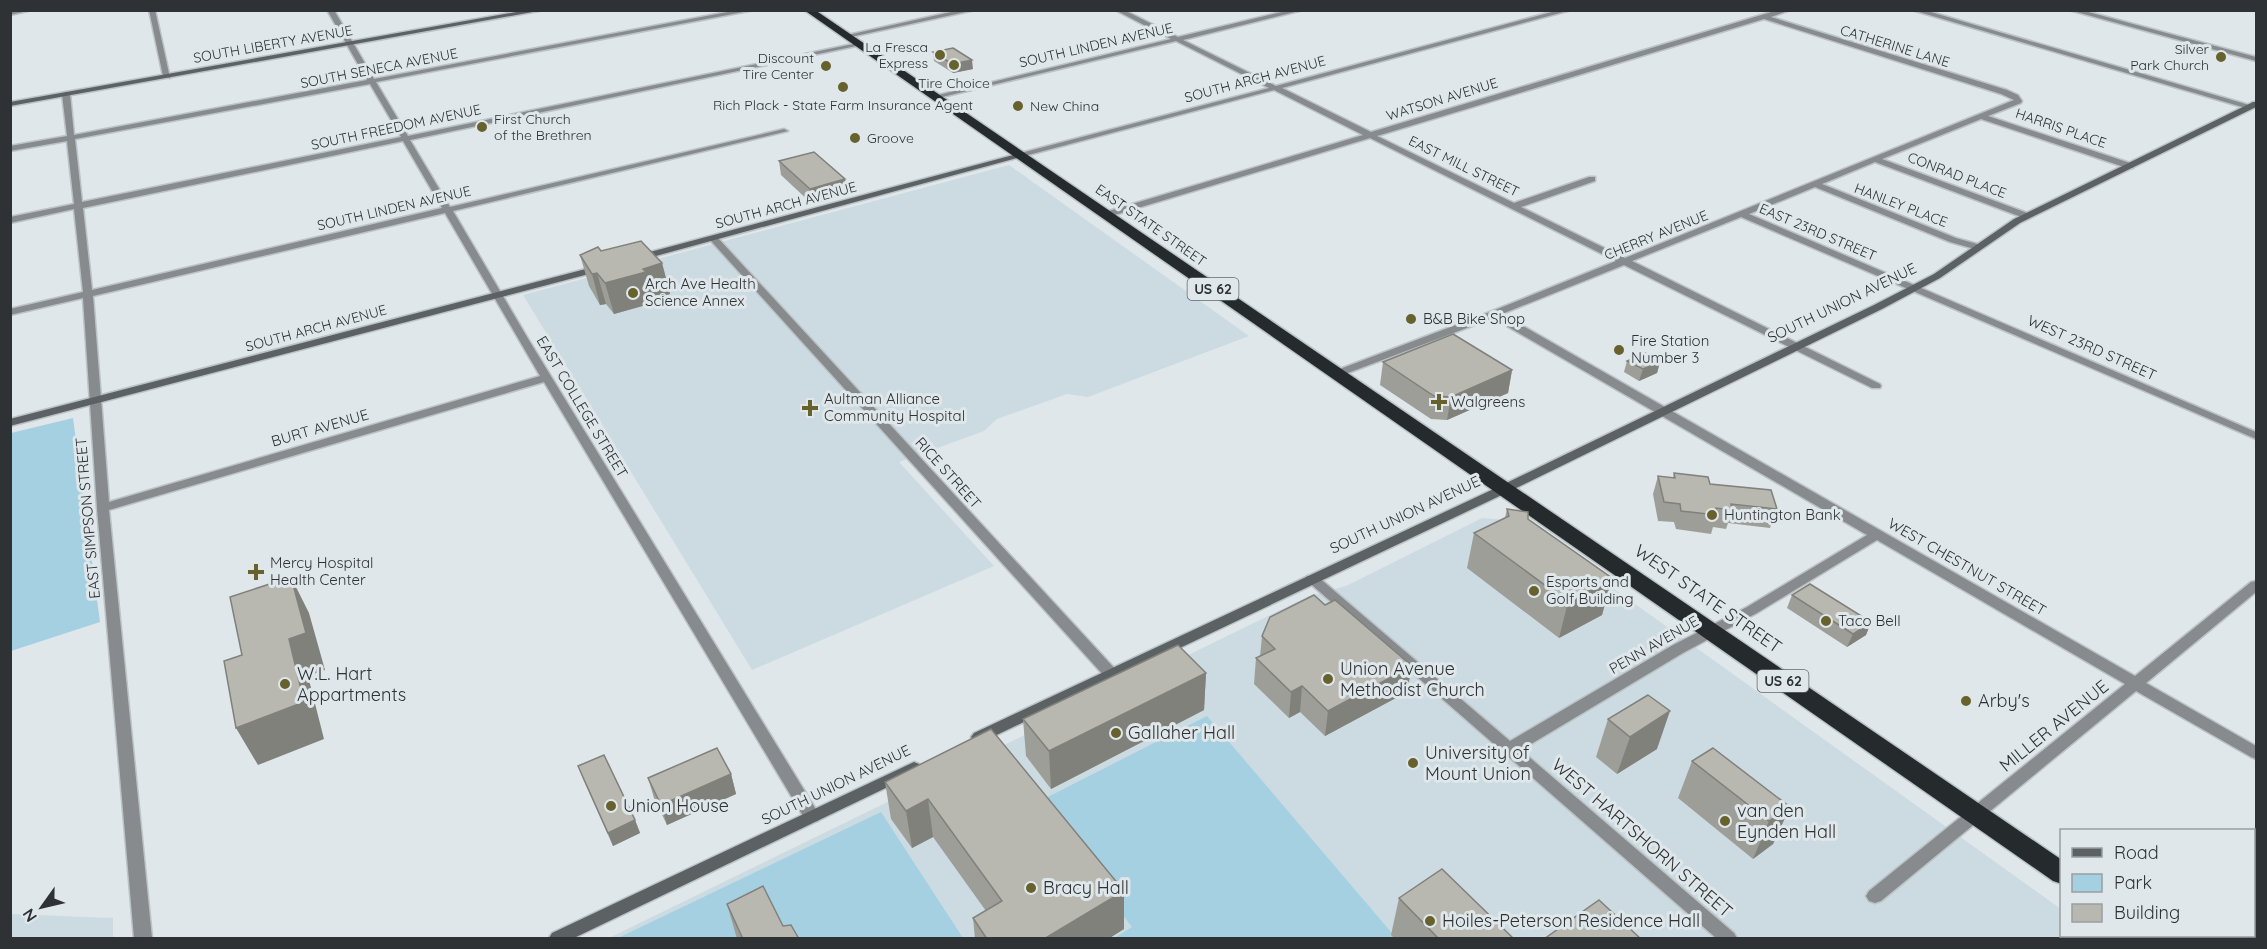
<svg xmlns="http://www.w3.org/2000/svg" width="2267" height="949" viewBox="0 0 2267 949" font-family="Quicksand,sans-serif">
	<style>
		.built { fill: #cbdbe1 }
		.green { fill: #a5d0e2 }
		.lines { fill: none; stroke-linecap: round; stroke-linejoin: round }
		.street-casing { stroke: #bcc3c6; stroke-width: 3 }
		.secondary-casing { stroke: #bcc3c6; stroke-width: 3 }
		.highway-casing { stroke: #bcc3c6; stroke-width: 3 }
		.street { fill: #888b8d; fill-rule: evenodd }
		.secondary { fill: #5c6163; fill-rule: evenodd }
		.highway { fill: #252b2d; fill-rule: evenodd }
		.wall { fill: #9e9e98 }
		.shaded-wall { fill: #81817c }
		.building { fill: #b8b8b1; stroke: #81817c; stroke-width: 1.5 }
		.poi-dot { fill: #67612d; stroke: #dfe7eb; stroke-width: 2 }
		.labels { text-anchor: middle; stroke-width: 6; stroke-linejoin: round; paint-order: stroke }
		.far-street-label { font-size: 14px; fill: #2f3234; stroke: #dfe7eb }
		.far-poi-label { font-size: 14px; fill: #2f3234; stroke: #dfe7eb; text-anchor: end }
		.shield { fill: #dfe7eb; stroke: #64686b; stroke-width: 1.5 }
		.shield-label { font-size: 14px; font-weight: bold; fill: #2f3234 }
		.poi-label { font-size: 15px; fill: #2f3234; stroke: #dfe7eb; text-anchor: start }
		.street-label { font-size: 15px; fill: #2f3234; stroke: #dfe7eb }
		.near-street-label { font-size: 18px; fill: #2f3234; stroke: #dfe7eb }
		.near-poi-label { font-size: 18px; fill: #2f3234; stroke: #dfe7eb; text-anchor: start }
	</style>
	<rect width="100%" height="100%" fill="#dfe7eb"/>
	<g class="built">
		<polygon points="1009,165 1249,336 1088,397 1067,394 997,419 984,431 899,462 994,566 752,670 523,295"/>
		<polygon points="1482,518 1519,521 2061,909 2062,936 2099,936 2103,938 609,938 1309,596 1346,586"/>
		<polygon points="11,914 113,918 113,938 11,938"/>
	</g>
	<g class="green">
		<polygon points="73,418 100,622 11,651 11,433"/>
		<polygon points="1207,716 1396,938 1114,938 1132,927 1036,803"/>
		<polygon points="881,812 963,938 618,938"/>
	</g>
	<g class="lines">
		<defs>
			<g id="street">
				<polygon points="32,10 10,15 10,11"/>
				<polygon points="149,10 155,10 170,78 163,76"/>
				<path d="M327 10H334L374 79 738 10H754L376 82 408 136 858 43 861 45 410 140 450 207 784 129 788 131 453 211 527 337 820 816 818 821 812 822 806 821 544 382 109 510 152 938H134L97 508 83 298 10 315V309L83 292 74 209 10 223V217L74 204 67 141 10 151V146L67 136 62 94 66 92 70 94 74 135 367 80ZM370 84 401 137 82 202 75 139ZM403 141 442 208 92 290 83 208ZM445 213 540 376 109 502 93 296Z"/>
				<polygon points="960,10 975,10 846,38 843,36"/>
				<path d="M1115 10H1124L1178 37 1290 10H1303L1183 40 1276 86 1559 10H1571L1282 88 1371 132 1778 10H1790L1771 17 2007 90 2018 95 2022 101 2021 103 1988 116 2133 164V168H2127L1981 119 1882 159 2030 214V218H2024L1875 162 1822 184 1956 238 1981 245 1983 247 1978 250 1950 242 1815 187 1749 214 2256 432V439L1741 217 1632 261 1880 384 1881 386 1880 388H1872L1624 265 1502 314 2135 676 2251 582 2256 581V592L2146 683 2256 746V759L2251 757 2136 691 1881 901 1875 903 1869 901 1866 896 1869 891 2125 684 1877 540 1757 613 1683 653 1521 750 1734 933 1737 938H1716L1305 579 1307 576H1317L1510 741 1673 645 1747 607 1867 535 1493 318 1340 376H1332L1331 374 1332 372 1490 312 1616 261 1370 138 1108 217H1102V213L1363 135 1274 90 1017 158V154L1269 88 1176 41 934 99 930 97 1171 39ZM1764 19 2001 94 2014 100 1625 258 1521 207 1595 181V177H1589L1514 203 1377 136Z"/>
				<polygon points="1912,10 1924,10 2256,107 2249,109"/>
				<polygon points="2069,10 2081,10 2256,57 2256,61"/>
				<polygon points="714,236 717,237 1116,670 1118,674 1116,678 1111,679 1106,678 711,241 711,237"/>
			</g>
			<g id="secondary">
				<polygon points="527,10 544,10 10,106 10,102"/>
				<polygon points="2253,102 2256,102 2256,107 2020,223 1940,278 1882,309 1508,492 984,741 979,743 974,741 971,737 974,733 1500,486 1874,305 1934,274 2014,219"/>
				<polygon points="1017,154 1024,156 641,260 638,261 633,258 635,256"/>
				<polygon points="601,265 606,268 604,270 10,426 10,419"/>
				<polygon points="914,762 919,764 922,768 919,772 574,938 549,938 552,933"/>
			</g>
			<g id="highway">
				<polygon points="804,10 815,10 2062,860 2062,884 2053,881"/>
				<polygon points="2138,936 2167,936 2168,938 2139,938"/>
			</g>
		</defs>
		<use href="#street" class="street-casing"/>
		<use href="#secondary" class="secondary-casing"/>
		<use href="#highway" class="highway-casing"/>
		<use href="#street" class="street"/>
		<use href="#secondary" class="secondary"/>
		<use href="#highway" class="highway"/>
	</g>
	<g class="wall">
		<polygon points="933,52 973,69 953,73 934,61"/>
		<polygon points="779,161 845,179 847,194 812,204 781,175"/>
		<polygon points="601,251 662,263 670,294 652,299 653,303 614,314 606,304 600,305 589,286 580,255"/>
		<polygon points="1627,361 1660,362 1657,373 1639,381 1624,372"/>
		<polygon points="1383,362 1512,370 1508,393 1447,420 1431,419 1380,385"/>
		<polygon points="1674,473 1710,484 1777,509 1770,528 1728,523 1726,529 1713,527 1711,534 1676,529 1674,522 1658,521 1653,494 1658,476 1673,478"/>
		<polygon points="1507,509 1528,519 1612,578 1602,615 1559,638 1467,568 1474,533 1505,518"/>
		<polygon points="1792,595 1871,622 1866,635 1847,647 1787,608"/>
		<polygon points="1262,636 1407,692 1325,736 1300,712 1289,718 1254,684 1256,658 1260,656"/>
		<polygon points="1206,673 1204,710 1051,789 1026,756 1023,719"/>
		<polygon points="1608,719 1657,749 1617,774 1596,757"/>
		<polygon points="991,729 1124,929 1108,939 975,939 973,918 986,911 933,837 912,848 891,819 885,782"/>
		<polygon points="1692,761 1790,807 1773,844 1753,859 1678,798"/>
		<polygon points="578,766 635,820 640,833 613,846 583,779"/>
		<polygon points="731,774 736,794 667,825 654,798 648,778"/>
		<polygon points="1399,898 1514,939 1395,939 1391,935"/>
		<polygon points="727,904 783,926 799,939 737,939"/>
	</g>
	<g class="shaded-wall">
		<polygon points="972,60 973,69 953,73 952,64"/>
		<polygon points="845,179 847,194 812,204 810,189"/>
		<polygon points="662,263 670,294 652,299 653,303 614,314 605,283 643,269"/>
		<polygon points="597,273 606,304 600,305 592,274"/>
		<polygon points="1660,362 1657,373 1639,381 1643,369"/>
		<polygon points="1512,370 1508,393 1447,420 1451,397"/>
		<polygon points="291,577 309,613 325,670 308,676 324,739 258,765 236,728"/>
		<polygon points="1612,578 1602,615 1559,638 1568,602"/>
		<polygon points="1871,622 1866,635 1847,647 1853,634"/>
		<polygon points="1412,666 1407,692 1325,736 1328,711"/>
		<polygon points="1206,673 1204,710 1051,789 1049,751"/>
		<polygon points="1302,686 1300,712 1289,718 1291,692"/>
		<polygon points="1670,711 1657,749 1617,774 1630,737"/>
		<polygon points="731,774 736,794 667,825 661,805"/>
		<polygon points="928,799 933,837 912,848 906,811"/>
		<polygon points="1790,807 1773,844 1753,859 1769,821"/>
		<polygon points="635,820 640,833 613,846 608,833"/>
		<polygon points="1124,891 1124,929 1108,939 1044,939"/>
	</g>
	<g class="building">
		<polygon points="953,48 972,60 952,64 933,52"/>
		<polygon points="814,152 845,179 810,189 779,161"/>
		<polygon points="641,241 662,263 643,269 646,272 605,283 597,273 592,274 580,255 598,247 601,251"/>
		<polygon points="1453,334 1512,370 1451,397 1434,396 1383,362"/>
		<polygon points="1645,353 1660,362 1643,369 1627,361"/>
		<polygon points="1674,473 1708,477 1710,484 1771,490 1777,509 1731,504 1732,510 1716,508 1717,515 1681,511 1680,504 1664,502 1658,476 1675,478"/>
		<polygon points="1507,509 1528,512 1528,519 1612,578 1568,602 1474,533 1509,516"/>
		<polygon points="291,577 306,633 289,639 304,702 236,728 224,661 242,655 230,597"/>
		<polygon points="1810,584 1871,622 1853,634 1792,595"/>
		<polygon points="1314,595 1325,605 1335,600 1412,666 1328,711 1302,686 1291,692 1256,658 1275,649 1262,636 1270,617"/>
		<polygon points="1178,645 1206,673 1049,751 1023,719"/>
		<polygon points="1648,695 1670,711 1630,737 1608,719"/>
		<polygon points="991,729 1124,891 1044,939 987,939 973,918 1002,901 928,799 906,811 885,782"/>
		<polygon points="717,748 731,774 661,805 648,778"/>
		<polygon points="1713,748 1790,807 1769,821 1692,761"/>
		<polygon points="604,755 635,820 608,833 578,766"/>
		<polygon points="1442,869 1514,939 1439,939 1399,898"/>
		<polygon points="763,886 783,926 791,925 799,939 743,939 727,904"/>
		<polygon points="1599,900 1641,939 1544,939"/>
	</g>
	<g class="poi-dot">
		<circle cx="940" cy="55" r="6"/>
		<circle cx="2221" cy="57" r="6"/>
		<circle cx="954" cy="65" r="6"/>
		<circle cx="826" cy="66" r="6"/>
		<circle cx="843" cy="87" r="6"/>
		<circle cx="1018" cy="106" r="6"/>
		<circle cx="482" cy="127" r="6"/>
		<circle cx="855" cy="138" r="6"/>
		<circle cx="633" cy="293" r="6"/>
		<circle cx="1411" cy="319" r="6"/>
		<circle cx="1619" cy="350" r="6"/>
		<path d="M1436 393h6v6h6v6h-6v6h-6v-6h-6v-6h6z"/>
		<path d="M807 399h6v6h6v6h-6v6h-6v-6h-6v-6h6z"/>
		<circle cx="1712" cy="515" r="6"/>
		<path d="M253 563h6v6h6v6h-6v6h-6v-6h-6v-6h6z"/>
		<circle cx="1534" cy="591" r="6"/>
		<circle cx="1826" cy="621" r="6"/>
		<circle cx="1328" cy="679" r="6"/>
		<circle cx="285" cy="684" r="6"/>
		<circle cx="1966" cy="701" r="6"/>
		<circle cx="1116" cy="733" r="6"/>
		<circle cx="1413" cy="763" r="6"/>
		<circle cx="611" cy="806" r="6"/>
		<circle cx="1725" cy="821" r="6"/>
		<circle cx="1031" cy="888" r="6"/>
		<circle cx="1430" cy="921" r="6"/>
	</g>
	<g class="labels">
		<g class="far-street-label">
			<text transform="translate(273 44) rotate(-10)" y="5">SOUTH LIBERTY AVENUE</text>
			<text transform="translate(1096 45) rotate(-13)" y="5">SOUTH LINDEN AVENUE</text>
			<text transform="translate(1895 46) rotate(17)" y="5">CATHERINE LANE</text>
			<text transform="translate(379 68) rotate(-11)" y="5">SOUTH SENECA AVENUE</text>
			<text transform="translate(1255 79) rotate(-15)" y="5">SOUTH ARCH AVENUE</text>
			<text transform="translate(1442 99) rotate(-17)" y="5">WATSON AVENUE</text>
			<text transform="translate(396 127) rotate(-12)" y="5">SOUTH FREEDOM AVENUE</text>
			<text transform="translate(2061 128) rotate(19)" y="5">HARRIS PLACE</text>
			<text transform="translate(1464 166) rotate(26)" y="5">EAST MILL STREET</text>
			<text transform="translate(1957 175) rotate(21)" y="5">CONRAD PLACE</text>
			<text transform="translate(786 205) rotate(-15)" y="5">SOUTH ARCH AVENUE</text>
			<text transform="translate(1901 205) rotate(21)" y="5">HANLEY PLACE</text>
			<text transform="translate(394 208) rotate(-13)" y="5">SOUTH LINDEN AVENUE</text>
			<text transform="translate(1151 225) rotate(35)" y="5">EAST STATE STREET</text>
			<text transform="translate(1818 232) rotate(23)" y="5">EAST 23RD STREET</text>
			<text transform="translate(1656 235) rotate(-22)" y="5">CHERRY AVENUE</text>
			<text transform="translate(316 328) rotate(-15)" y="5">SOUTH ARCH AVENUE</text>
		</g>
		<g class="far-poi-label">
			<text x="928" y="52">La Fresca<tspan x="928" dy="16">Express</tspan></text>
			<text x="2209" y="54">Silver<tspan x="2209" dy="16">Park Church</tspan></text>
			<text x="814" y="63">Discount<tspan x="814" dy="16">Tire Center</tspan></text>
			<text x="954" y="88" text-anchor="middle">Tire Choice</text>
			<text x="843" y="110" text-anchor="middle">Rich Plack - State Farm Insurance Agent</text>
			<text x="1030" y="111" text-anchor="start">New China</text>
			<text x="494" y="124" text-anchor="start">First Church<tspan x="494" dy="16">of the Brethren</tspan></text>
			<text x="867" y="143" text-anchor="start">Groove</text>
		</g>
		<g class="shield">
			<rect x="1187.5" y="278" width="51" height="22" rx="4.5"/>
			<rect x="1757.5" y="670" width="51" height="22" rx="4.5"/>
		</g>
		<g class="shield-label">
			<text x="1213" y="294">US 62</text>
			<text x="1783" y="686">US 62</text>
		</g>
		<g class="poi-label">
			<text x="645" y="289">Arch Ave Health<tspan x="645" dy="17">Science Annex</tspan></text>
			<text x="1423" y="324">B&amp;B Bike Shop</text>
			<text x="1631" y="346">Fire Station<tspan x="1631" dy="17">Number 3</tspan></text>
			<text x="824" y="404">Aultman Alliance<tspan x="824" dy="17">Community Hospital</tspan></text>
			<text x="1451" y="407">Walgreens</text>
			<text x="1724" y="520">Huntington Bank</text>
			<text x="270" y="568">Mercy Hospital<tspan x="270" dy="17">Health Center</tspan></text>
			<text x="1546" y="587">Esports and<tspan x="1546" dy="17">Golf Building</tspan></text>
			<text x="1838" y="626">Taco Bell</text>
		</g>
		<g class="street-label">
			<text transform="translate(1842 303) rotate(-26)" y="5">SOUTH UNION AVENUE</text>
			<text transform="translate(2092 348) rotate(24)" y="5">WEST 23RD STREET</text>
			<text transform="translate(582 407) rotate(59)" y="5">EAST COLLEGE STREET</text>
			<text transform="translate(320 428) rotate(-16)" y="5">BURT AVENUE</text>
			<text transform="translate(948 473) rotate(48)" y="5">RICE STREET</text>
			<text transform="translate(1405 515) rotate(-25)" y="5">SOUTH UNION AVENUE</text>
			<text transform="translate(88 518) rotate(-95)" y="5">EAST SIMPSON STREET</text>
			<text transform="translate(1967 567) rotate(30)" y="5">WEST CHESTNUT STREET</text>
			<text transform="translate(1654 645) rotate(-30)" y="5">PENN AVENUE</text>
			<text transform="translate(836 785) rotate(-26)" y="5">SOUTH UNION AVENUE</text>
		</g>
		<g class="near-street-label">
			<text transform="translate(1708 599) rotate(35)" y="6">WEST STATE STREET</text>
			<text transform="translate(2054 726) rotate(-39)" y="6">MILLER AVENUE</text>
			<text transform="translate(1642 838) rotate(41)" y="6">WEST HARTSHORN STREET</text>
		</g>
		<g class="near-poi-label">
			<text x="1340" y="675">Union Avenue<tspan x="1340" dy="21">Methodist Church</tspan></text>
			<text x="297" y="680">W.L. Hart<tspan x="297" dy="21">Appartments</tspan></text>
			<text x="1978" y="707">Arby's</text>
			<text x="1128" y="739">Gallaher Hall</text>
			<text x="1425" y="759">University of<tspan x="1425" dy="21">Mount Union</tspan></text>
			<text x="623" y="812">Union House</text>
			<text x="1737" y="817">van den<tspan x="1737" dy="21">Eynden Hall</tspan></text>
			<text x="1043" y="894">Bracy Hall</text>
			<text x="1442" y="927">Hoiles-Peterson Residence Hall</text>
		</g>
	</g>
	<rect width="2267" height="949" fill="none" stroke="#2f3234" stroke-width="24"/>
	<rect x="2060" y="829" width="195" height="108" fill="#dfe7eb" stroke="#999fa2" stroke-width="1.5"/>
	<rect x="2072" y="848" width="30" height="9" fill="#5c6163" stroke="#999fa2" stroke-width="1.5"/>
	<text x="2114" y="859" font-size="18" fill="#2f3234">Road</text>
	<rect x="2072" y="874" width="30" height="18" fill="#a5d0e2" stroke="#999fa2" stroke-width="1.5"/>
	<text x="2114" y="889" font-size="18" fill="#2f3234">Park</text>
	<rect x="2072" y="904" width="30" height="18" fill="#b8b8b1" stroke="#999fa2" stroke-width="1.5"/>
	<text x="2114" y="919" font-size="18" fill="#2f3234">Building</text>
	<g transform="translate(42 907) rotate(236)" stroke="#dfe7eb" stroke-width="4.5" paint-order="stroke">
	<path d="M0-4.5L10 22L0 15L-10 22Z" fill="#2f3234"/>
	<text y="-9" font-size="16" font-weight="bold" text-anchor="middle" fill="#2f3234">N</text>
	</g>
</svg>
